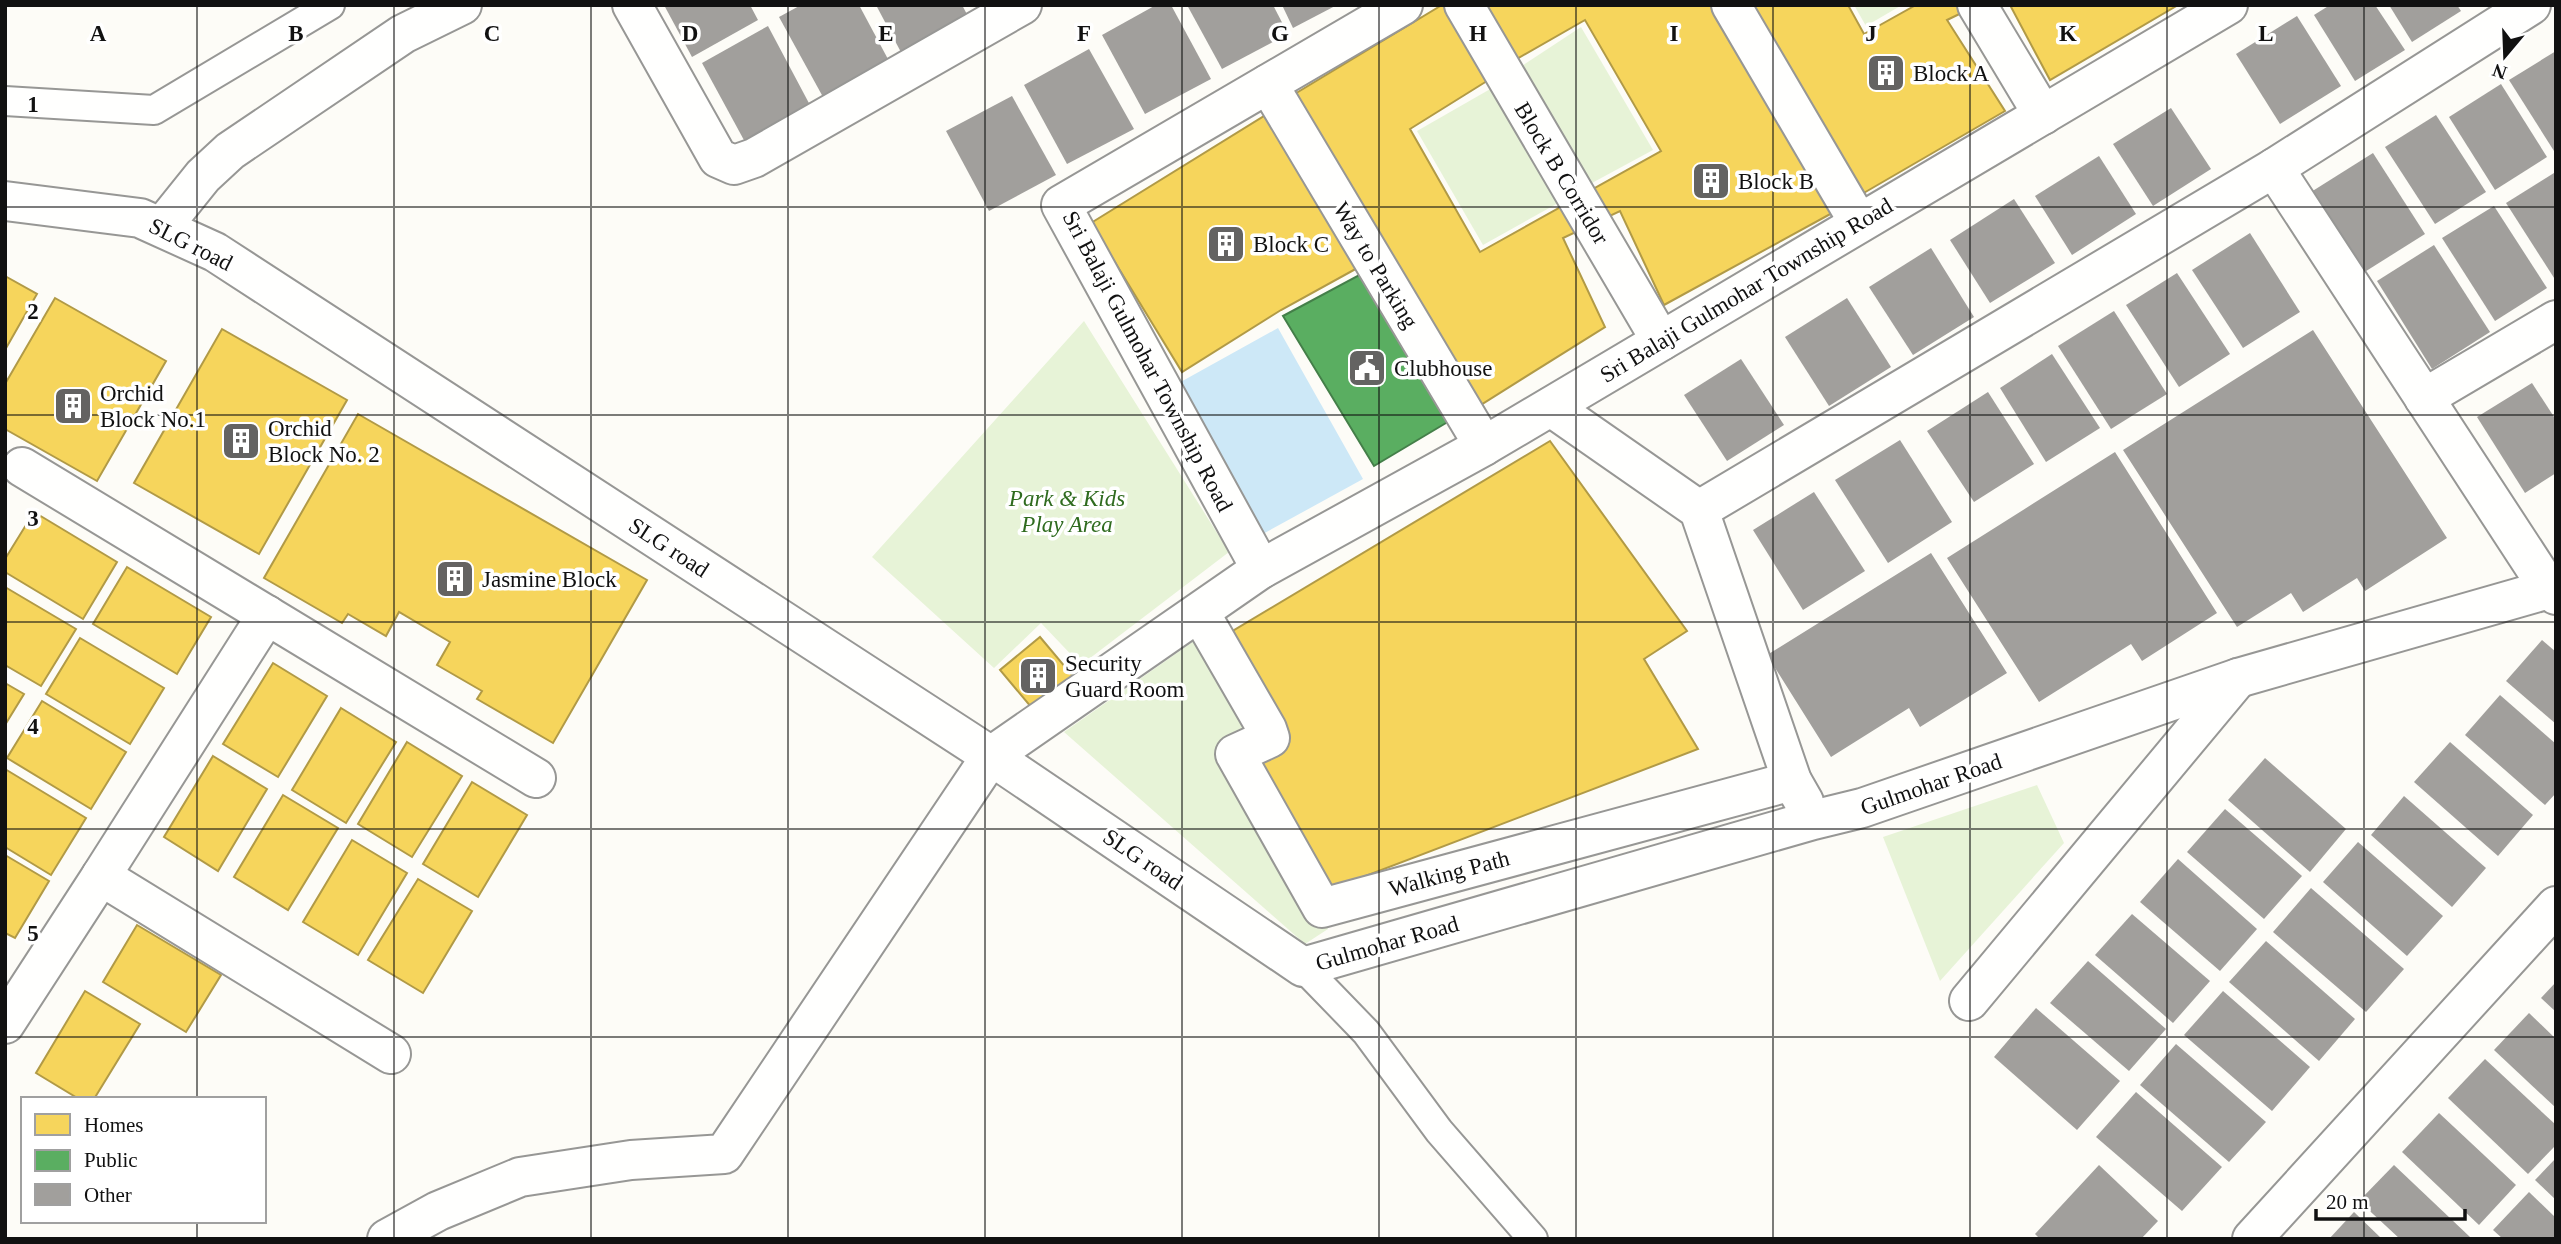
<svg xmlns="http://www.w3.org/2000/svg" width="2561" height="1244" viewBox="0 0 2561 1244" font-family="Georgia,serif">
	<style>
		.green { fill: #e7f3d7 }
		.water { fill: #cde8f7 }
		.homes { fill: #f6d55c; stroke: #b19a46; stroke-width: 2 }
		.public { fill: #5aae61; stroke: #447f49; stroke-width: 2 }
		.building { fill: #a19f9c }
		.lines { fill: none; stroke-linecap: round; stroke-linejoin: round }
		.service-casing { stroke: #979795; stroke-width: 32 }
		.minor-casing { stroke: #979795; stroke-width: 42 }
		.service { stroke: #fffffe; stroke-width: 28 }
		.minor { stroke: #fffffe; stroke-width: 38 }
		.grid { fill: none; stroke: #111; stroke-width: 2; stroke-opacity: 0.55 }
		.labels { text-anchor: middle; stroke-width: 7; stroke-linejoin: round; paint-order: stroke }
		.poi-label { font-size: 23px; fill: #111; stroke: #fff; text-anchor: start }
		.street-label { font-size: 23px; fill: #111; stroke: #fff }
		.park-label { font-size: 23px; font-style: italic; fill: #2f6b1f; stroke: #fff }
		.grid-label { font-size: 23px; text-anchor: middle; font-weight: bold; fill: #111; stroke: #fff; stroke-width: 7; stroke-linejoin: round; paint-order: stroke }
	</style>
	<rect width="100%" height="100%" fill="#fdfcf7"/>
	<g class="green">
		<polygon points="1854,5 1902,5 1866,26"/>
		<polygon points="1581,27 1653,150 1579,190 1511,73"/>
		<polygon points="1499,84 1569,197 1483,245 1417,131"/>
		<polygon points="1084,321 1229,552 1081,665 1041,623 994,668 872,557"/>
		<polygon points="1204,634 1256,732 1224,748 1328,929 1305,944 1064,732"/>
		<polygon points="2037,785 2064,843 1940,981 1883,837"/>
	</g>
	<polygon class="water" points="1278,328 1363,479 1261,535 1177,384"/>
	<g class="homes">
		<polygon points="1442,5 1451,5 1495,76 1410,129 1480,252 1661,151 1585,20 1508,64 1476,5 1712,5 1834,212 1664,305 1620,211 1563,238 1605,327 1479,406 1293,95"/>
		<polygon points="1752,5 1848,5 1864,34 1916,5 1978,5 1947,20 2005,111 1862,194"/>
		<polygon points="2010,5 2178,5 2050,80"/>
		<polygon points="1269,113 1361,266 1281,310 1182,372 1091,223"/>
		<polygon points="5,276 37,294 5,350"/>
		<polygon points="55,298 166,361 97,481 5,429 5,384"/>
		<polygon points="222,329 347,400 259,554 134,483"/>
		<polygon points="358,414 647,580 553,743 477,699 482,691 437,665 450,642 399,612 386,636 348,614 342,623 264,578"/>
		<polygon points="1550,441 1687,631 1644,659 1698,749 1321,893 1241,759 1280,739 1231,632"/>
		<polygon points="34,512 117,562 83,619 5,572 5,559"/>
		<polygon points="127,567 211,617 177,674 93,624"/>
		<polygon points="5,587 76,629 41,686 5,665"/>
		<polygon points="1040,637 1077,681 1037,714 1000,670"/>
		<polygon points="80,638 164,688 130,744 46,694"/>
		<polygon points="273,663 327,696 278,777 223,744"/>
		<polygon points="5,683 24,694 5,725"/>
		<polygon points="42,701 126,752 91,809 7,758"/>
		<polygon points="341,708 396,742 346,823 292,790"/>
		<polygon points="407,742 462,776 412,857 358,824"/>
		<polygon points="213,756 267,789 218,871 164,837"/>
		<polygon points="5,769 86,818 51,875 5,847"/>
		<polygon points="472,782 527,815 478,897 423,864"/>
		<polygon points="283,795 338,828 288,910 234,877"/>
		<polygon points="352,840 407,873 358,955 303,922"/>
		<polygon points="5,855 49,881 15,938 5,933"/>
		<polygon points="418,879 472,911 423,993 368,960"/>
		<polygon points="137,925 221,975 186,1032 103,982"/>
		<polygon points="85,991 140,1024 94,1099 79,1099 36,1073"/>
	</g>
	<polygon class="public" points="1363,273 1451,420 1374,466 1283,316"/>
	<g class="building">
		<polygon points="664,5 750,5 758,20 692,57"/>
		<polygon points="801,5 859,5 889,61 823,97 779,17"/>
		<polygon points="876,5 962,5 970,20 903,56"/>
		<polygon points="1156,5 1171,5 1211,79 1145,114 1102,35"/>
		<polygon points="1187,5 1273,5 1288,34 1222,69"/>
		<polygon points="1282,5 1337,5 1293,28"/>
		<polygon points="2330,5 2375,5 2405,50 2355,81 2314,15"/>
		<polygon points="2389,5 2457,5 2461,11 2412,42"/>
		<polygon points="2297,16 2341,86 2280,124 2236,54"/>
		<polygon points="768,26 811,107 745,142 702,63"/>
		<polygon points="1089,49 1134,129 1067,164 1024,85"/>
		<polygon points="2556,51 2556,150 2554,151 2509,80"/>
		<polygon points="2501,84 2547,157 2495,190 2449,117"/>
		<polygon points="1012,96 1056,175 989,211 946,131"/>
		<polygon points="2171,108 2211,169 2153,206 2113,144"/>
		<polygon points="2436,115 2486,192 2435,224 2385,147"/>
		<polygon points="2373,153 2425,234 2363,273 2311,192"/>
		<polygon points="2099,156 2136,214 2072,255 2035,196"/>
		<polygon points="2554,173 2556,176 2556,281 2506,203"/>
		<polygon points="2014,199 2055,263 1990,303 1950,240"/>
		<polygon points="2494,206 2547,288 2495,321 2442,238"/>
		<polygon points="2250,233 2300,312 2243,348 2192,270"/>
		<polygon points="2434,245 2490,332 2432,369 2377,281"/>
		<polygon points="1931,248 1974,317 1913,355 1869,287"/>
		<polygon points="2177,273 2230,354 2179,387 2126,305"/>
		<polygon points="1847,298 1891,367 1829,406 1785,337"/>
		<polygon points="2114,311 2167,394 2111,429 2058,346"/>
		<polygon points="2313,330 2447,538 2365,591 2357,578 2303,612 2291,593 2237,627 2123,450"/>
		<polygon points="2052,354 2100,428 2046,462 2000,388"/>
		<polygon points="1741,359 1784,425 1727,461 1684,395"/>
		<polygon points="2532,383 2556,420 2556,473 2525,493 2477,417"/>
		<polygon points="1988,392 2034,464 1974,502 1927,431"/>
		<polygon points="1900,440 1952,522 1888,563 1835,480"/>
		<polygon points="2115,452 2217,613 2142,661 2131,644 2039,702 1947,558"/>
		<polygon points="1814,492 1865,571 1803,610 1753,530"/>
		<polygon points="1931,553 2007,673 1920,727 1909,708 1831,757 1767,655"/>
		<polygon points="2542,640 2556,652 2556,724 2506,681"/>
		<polygon points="2500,695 2556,744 2556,793 2545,805 2465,735"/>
		<polygon points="2450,742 2533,815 2498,856 2414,782"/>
		<polygon points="2265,758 2346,829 2310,872 2228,800"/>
		<polygon points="2404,796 2486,868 2452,907 2371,835"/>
		<polygon points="2225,809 2302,876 2264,919 2187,852"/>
		<polygon points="2358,842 2443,916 2407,956 2323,882"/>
		<polygon points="2178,859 2257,929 2220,971 2140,902"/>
		<polygon points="2311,888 2404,969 2366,1012 2273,932"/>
		<polygon points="2132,914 2210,981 2173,1023 2095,955"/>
		<polygon points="2266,941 2355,1019 2319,1061 2229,982"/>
		<polygon points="2088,961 2166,1029 2129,1071 2050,1003"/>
		<polygon points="2556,982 2556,1012 2541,998"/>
		<polygon points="2223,991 2310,1067 2272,1111 2184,1035"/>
		<polygon points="2036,1008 2120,1081 2077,1130 1994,1057"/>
		<polygon points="2529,1013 2556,1039 2556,1108 2494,1050"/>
		<polygon points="2176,1044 2266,1122 2229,1162 2140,1085"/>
		<polygon points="2485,1059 2556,1125 2556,1145 2528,1174 2448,1098"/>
		<polygon points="2136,1092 2222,1167 2182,1211 2096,1137"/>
		<polygon points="2439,1113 2516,1185 2479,1225 2402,1152"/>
		<polygon points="2556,1158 2556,1200 2535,1180"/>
		<polygon points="2099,1165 2158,1221 2141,1239 2040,1239 2035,1234"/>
		<polygon points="2394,1165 2470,1237 2469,1239 2400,1239 2359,1201"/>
		<polygon points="2529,1192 2556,1218 2556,1239 2503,1239 2493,1230"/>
		<polygon points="2354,1212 2382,1239 2329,1239"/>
	</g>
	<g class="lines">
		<defs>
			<g id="service">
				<polyline points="5,101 154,110 330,5"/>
				<polyline points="1303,967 1366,1032 1439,1131 1533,1239"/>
			</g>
			<g id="minor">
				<polyline points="632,5 718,158 734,165 754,158 1022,5"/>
				<polyline points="1464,5 1661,341"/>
				<polyline points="1731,5 1859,223"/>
				<polyline points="1977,5 2043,115"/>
				<polyline points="1268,84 1484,446"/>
				<polyline points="2274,168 2549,589 2556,595"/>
				<polyline points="5,201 140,218 215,252 991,756 1303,967 1813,820 1862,808 2238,678 2556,587"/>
				<polyline points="162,227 203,176 230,151 403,34 462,5"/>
				<polyline points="2424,398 2556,320"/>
				<polyline points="1551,407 1699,510 1792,781 1804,802"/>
				<polyline points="22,467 536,778"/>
				<polyline points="1699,510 2274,168 2531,5"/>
				<polyline points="1261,569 1061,205 1403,5"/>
				<polyline points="1200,613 1267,729 1270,738 1235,754 1322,908 1792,781"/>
				<polyline points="267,615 101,876 391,1054"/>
				<polyline points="1969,1001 2238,678"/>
				<polyline points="5,1024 101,876"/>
				<polyline points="387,1239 438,1211 520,1177 631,1160 724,1154 991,756 1261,569 1484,446 2228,5"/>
				<polyline points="2252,1239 2556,906"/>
			</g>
		</defs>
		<use href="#service" class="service-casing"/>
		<use href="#minor" class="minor-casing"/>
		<use href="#service" class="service"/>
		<use href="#minor" class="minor"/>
	</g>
	<path class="grid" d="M197 5V1099M394 5V1239M591 5V1239M788 5V1239M985 5V1239M1182 5V1239M1379 5V1239M1576 5V1239M1773 5V1239M1970 5V1239M2167 5V1239M2364 5V1239M5 207H2556M5 415H2556M5 622H2556M5 829H2556M5 1037H2556M197 1221V1239"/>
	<defs>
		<symbol id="building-square" viewBox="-11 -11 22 22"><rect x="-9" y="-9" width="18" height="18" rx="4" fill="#646362" stroke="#fff"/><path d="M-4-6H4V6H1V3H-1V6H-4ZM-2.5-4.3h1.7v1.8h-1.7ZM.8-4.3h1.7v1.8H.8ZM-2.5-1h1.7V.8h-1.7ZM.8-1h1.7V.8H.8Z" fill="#fff"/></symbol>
		<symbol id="civic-square" viewBox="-11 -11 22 22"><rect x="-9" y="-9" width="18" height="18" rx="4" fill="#646362" stroke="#fff"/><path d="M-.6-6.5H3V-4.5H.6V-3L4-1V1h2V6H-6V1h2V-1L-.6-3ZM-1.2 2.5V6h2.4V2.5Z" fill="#fff"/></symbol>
	</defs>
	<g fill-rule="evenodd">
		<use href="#building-square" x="1864" y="51" width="44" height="44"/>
		<use href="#building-square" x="1689" y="159" width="44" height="44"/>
		<use href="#building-square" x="1204" y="222" width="44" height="44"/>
		<use href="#civic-square" x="1345" y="346" width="44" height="44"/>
		<use href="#building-square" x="51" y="384" width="44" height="44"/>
		<use href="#building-square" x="219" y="419" width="44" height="44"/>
		<use href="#building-square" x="433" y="557" width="44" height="44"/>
		<use href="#building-square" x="1016" y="654" width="44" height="44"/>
	</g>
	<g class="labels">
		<g class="poi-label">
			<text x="1913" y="81">Block A</text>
			<text x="1738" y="189">Block B</text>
			<text x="1253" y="252">Block C</text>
			<text x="1394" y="376">Clubhouse</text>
			<text x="100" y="401">Orchid<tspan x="100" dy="26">Block No.1</tspan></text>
			<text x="268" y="436">Orchid<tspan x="268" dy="26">Block No. 2</tspan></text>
			<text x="482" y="587">Jasmine Block</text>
			<text x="1065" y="671">Security<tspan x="1065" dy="26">Guard Room</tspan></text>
		</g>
		<g class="street-label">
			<text transform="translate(1562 173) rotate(59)" y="8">Block B Corridor</text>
			<text transform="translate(191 244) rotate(27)" y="8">SLG road</text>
			<text transform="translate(1376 265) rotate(59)" y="8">Way to Parking</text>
			<text transform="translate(1746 290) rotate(-31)" y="8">Sri Balaji Gulmohar Township Road</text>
			<text transform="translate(1148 361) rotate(62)" y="8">Sri Balaji Gulmohar Township Road</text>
			<text transform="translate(669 547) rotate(33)" y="8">SLG road</text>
			<text transform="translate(1931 784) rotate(-19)" y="8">Gulmohar Road</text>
			<text transform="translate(1143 859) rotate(34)" y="8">SLG road</text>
			<text transform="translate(1449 873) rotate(-15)" y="8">Walking Path</text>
			<text transform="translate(1387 943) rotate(-16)" y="8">Gulmohar Road</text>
		</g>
		<g class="park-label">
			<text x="1067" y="506">Park &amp; Kids<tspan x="1067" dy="26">Play Area</tspan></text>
		</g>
	</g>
	<g class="grid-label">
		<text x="98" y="41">A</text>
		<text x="296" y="41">B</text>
		<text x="492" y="41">C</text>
		<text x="690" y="41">D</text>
		<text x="886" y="41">E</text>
		<text x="1084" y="41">F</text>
		<text x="1280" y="41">G</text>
		<text x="1478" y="41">H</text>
		<text x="1674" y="41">I</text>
		<text x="1871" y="41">J</text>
		<text x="2068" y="41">K</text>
		<text x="2266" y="41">L</text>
		<text x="33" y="112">1</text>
		<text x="33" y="319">2</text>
		<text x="33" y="526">3</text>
		<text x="33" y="734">4</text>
		<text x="33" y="941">5</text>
	</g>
	<rect width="2561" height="1244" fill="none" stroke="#111111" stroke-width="14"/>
	<rect x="21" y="1097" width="245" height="126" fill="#ffffff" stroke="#a0a0a0" stroke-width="2"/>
	<rect x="35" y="1114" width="35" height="21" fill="#f6d55c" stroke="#a0a0a0" stroke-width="2"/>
	<text x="84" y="1132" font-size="21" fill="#111111">Homes</text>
	<rect x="35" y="1150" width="35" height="21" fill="#5aae61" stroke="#a0a0a0" stroke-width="2"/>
	<text x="84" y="1167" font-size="21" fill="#111111">Public</text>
	<rect x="35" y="1184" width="35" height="21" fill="#a19f9c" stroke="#a0a0a0" stroke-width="2"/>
	<text x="84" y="1202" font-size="21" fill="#111111">Other</text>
	<g transform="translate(2505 56) rotate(199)" stroke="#ffffff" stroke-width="5" paint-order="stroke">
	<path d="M0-5L12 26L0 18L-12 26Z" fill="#111111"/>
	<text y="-10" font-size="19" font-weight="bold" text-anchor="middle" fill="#111111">N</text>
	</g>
	<path d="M2316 1209v10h149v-10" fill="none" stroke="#111111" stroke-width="3.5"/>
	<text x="2326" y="1209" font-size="21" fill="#111111" stroke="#ffffff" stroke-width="5" paint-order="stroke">20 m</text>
</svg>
